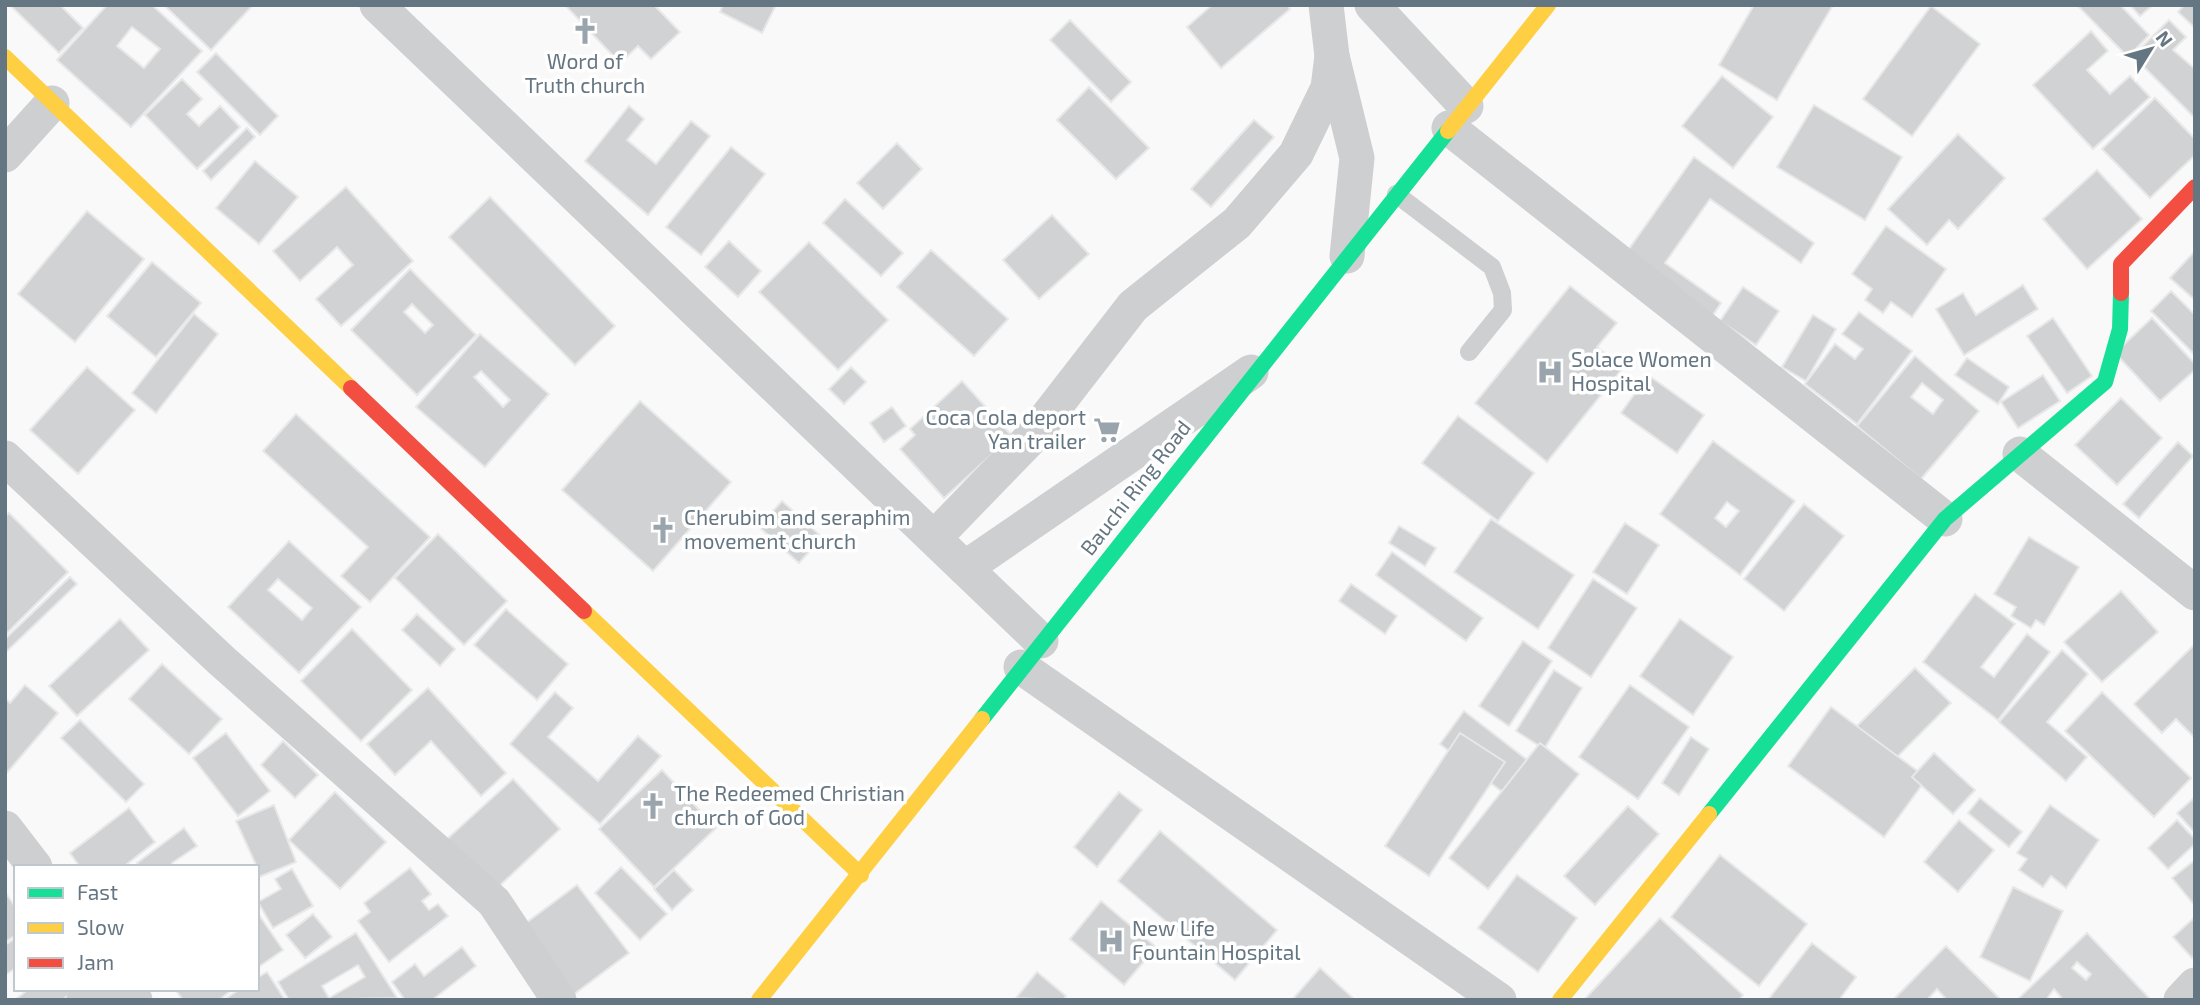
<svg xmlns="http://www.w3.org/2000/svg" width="2200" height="1005" viewBox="0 0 2200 1005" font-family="'Exo 2',sans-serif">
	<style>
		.building { fill: #d0d2d3; stroke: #e8e8e8; stroke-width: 2; fill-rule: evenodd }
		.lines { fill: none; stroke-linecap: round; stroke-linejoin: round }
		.lane { stroke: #cecfd0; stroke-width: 18 }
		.street { stroke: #cecfd0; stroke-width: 35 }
		.fast { stroke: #16e098; stroke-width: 16 }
		.slow { stroke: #ffcf43; stroke-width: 16 }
		.jam { stroke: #f24e42; stroke-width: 16 }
		.labels { text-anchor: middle; stroke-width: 7; stroke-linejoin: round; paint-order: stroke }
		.poi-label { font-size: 21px; fill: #657683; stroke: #fff; text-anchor: start }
		.street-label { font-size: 21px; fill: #657683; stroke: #fff }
	</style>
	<rect width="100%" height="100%" fill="#f9f9f9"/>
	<g class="building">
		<polygon points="10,5 60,5 83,28 59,53"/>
		<path d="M107 5H152L202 51 131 127 57 60ZM132 27 160 49 144 68 117 46Z"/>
		<polygon points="164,5 253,5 211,50"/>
		<polygon points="565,5 654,5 680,32 651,59 638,46 620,63"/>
		<polygon points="723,5 776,5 762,33 720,12"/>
		<polygon points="1212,5 1287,5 1290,9 1221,68 1187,27"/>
		<polygon points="1754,5 1833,5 1777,100 1719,65"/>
		<polygon points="2077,5 2120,5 2149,35 2128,57"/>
		<polygon points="2130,5 2153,5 2140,16"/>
		<polygon points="2184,5 2195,5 2195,28 2178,12"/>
		<polygon points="1931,6 1980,44 1912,136 1863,99"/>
		<polygon points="1070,20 1131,82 1111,102 1050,40"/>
		<polygon points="2169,20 2186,37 2173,50 2195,69 2195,118 2133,56"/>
		<polygon points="2091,31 2108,51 2087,70 2110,94 2130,76 2150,97 2093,149 2033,85"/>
		<polygon points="216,53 278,116 260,135 197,72"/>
		<polygon points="1722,76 1773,117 1733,168 1682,126"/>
		<polygon points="182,79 202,99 187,114 199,126 220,106 240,127 197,169 145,115"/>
		<polygon points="1089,87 1149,148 1116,179 1057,120"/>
		<polygon points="2155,98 2195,139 2195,155 2150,198 2102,149"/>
		<polygon points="1814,105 1902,157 1865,220 1777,167"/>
		<polygon points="629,106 644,119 627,140 656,164 691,121 710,136 648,215 585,161"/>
		<polygon points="1254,120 1274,137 1211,207 1191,189"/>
		<polygon points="247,128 255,137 211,180 203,171"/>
		<polygon points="1958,134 2005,178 1958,229 1949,220 1927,245 1888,209"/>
		<polygon points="897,143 922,169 883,209 857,183"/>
		<polygon points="731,147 765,174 701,255 666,227"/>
		<polygon points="1694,157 1814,243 1801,263 1710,199 1665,263 1721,303 1711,318 1624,256"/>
		<polygon points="255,161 298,197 259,244 216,208"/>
		<polygon points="2097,170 2142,219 2087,269 2043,219"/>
		<polygon points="346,187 413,261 341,326 316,299 353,265 337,247 300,281 273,251"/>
		<polygon points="490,197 615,326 575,365 449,237"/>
		<polygon points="845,199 903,253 881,276 823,223"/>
		<polygon points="87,211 144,259 75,342 18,294"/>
		<polygon points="1052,215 1089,254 1039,299 1003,260"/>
		<polygon points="1886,226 1946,269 1912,317 1891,302 1883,313 1865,300 1872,289 1852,274"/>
		<polygon points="729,241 761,271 738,297 705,267"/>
		<polygon points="809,242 888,320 838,370 759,292"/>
		<polygon points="931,250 1008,319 974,356 897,287"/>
		<polygon points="2195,251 2195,300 2170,278"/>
		<polygon points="152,262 201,303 156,357 107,316"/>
		<path d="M410 269 476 335 417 395 351 330ZM412 304 433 325 425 333 404 312Z"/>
		<polygon points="2023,285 2038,309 1964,355 1936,309 1963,293 1976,315"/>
		<polygon points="1570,286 1617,323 1597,347 1623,368 1547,462 1475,403"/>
		<polygon points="1743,287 1779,311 1756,345 1720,321"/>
		<polygon points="2171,291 2195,315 2195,355 2151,311"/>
		<polygon points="1859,312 1912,351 1857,424 1805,384 1835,344 1855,359 1863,349 1842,334"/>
		<polygon points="194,314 218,334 156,413 132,393"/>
		<polygon points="1813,315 1836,329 1806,381 1782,367"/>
		<polygon points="2053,318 2092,376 2067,393 2027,336"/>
		<polygon points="2152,318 2195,364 2195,370 2160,401 2115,353"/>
		<path d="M480 334 549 394 485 467 416 407ZM481 371 510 400 503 407 474 377Z"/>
		<path d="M1915 356 1979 411 1921 479 1857 426ZM1922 383 1943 400 1933 414 1911 397Z"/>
		<polygon points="1967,358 2009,387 1998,404 1955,375"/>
		<polygon points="87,367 135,410 78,474 30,430"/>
		<polygon points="851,367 866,382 844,404 829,389"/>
		<polygon points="1648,375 1704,415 1677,453 1621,413"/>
		<polygon points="2043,375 2060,401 2018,428 2001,402"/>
		<polygon points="962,381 1012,436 944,498 900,449 915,435 910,429"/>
		<polygon points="2121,398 2162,438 2117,485 2075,445"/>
		<polygon points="640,401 731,482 653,571 562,490"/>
		<polygon points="892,407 906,426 884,442 870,423"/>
		<polygon points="296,414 430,537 370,602 341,576 368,547 263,451"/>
		<polygon points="1458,416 1534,473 1498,521 1422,463"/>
		<path d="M1713 441 1795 501 1740 575 1660 514ZM1727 502 1739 511 1726 527 1715 518Z"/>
		<polygon points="2178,442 2193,456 2139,518 2123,504"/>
		<polygon points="782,501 822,537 799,563 759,527"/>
		<polygon points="1804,504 1844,536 1784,611 1744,579"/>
		<polygon points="9,513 68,572 5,635 5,517"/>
		<polygon points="1491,519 1574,575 1538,629 1454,572"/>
		<polygon points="1625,523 1659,545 1627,594 1593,572"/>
		<polygon points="1399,526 1436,548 1425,566 1389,543"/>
		<polygon points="438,534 507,601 464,645 395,578"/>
		<polygon points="2029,537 2079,567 2044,625 2036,620 2031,628 2011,616 2016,607 1994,594"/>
		<path d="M289 541 361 607 299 673 228 607ZM278 579 312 608 302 620 268 590Z"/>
		<polygon points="1392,552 1483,618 1466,641 1376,575"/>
		<polygon points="70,577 77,584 5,653 5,639"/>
		<polygon points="1593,579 1637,608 1591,677 1548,648"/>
		<polygon points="1351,584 1397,616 1385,634 1339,601"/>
		<polygon points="2121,591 2158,632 2102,682 2064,642"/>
		<polygon points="1975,594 2015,624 1981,667 1994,677 2027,634 2050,652 1998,720 1923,662"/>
		<polygon points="506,609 568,664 537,700 474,645"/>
		<polygon points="417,614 455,649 440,666 402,630"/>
		<polygon points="120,619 149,650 77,716 49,686"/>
		<polygon points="1680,619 1733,657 1693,715 1640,676"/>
		<polygon points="352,629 412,690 361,741 301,681"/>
		<polygon points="1523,641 1552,661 1509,726 1479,706"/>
		<polygon points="2194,645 2195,738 2176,719 2162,733 2134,704"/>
		<polygon points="2062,650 2088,674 2047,722 2087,757 2066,781 1999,722"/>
		<polygon points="162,664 222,719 189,754 129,699"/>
		<polygon points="1915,668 1951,703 1891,763 1856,727"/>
		<polygon points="1554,670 1582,688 1544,749 1516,731"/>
		<polygon points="25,685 58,713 5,775 5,698 10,703"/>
		<polygon points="1630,685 1689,727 1638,799 1579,757"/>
		<polygon points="428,688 506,773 481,796 431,741 395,775 367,744"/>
		<polygon points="555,692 573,708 548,737 598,781 638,736 661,756 600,824 510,744"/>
		<polygon points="2102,692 2191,778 2154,817 2065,731"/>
		<polygon points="1831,707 1927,778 1884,837 1788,766"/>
		<polygon points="1464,711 1530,762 1505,794 1440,744"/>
		<polygon points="80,720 144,784 126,802 61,738"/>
		<polygon points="226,733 270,791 238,816 193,758"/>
		<polygon points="1460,733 1505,762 1429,876 1385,846"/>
		<polygon points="1691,737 1709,749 1679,795 1662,783"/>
		<polygon points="283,741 318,775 295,798 261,765"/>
		<polygon points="1540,743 1579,774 1488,889 1449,858"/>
		<polygon points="1934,753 1975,790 1953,814 1912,777"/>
		<polygon points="662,770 716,828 654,887 599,829"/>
		<polygon points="513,779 560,829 494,891 447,839"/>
		<polygon points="335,792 386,842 340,889 289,840"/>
		<polygon points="1119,792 1142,810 1097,867 1074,847"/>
		<polygon points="2195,797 2195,833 2177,813"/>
		<polygon points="1980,798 2022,832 2009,847 1968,813"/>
		<polygon points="274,805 296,862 259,877 257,867 236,821"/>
		<polygon points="2050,805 2099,840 2066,888 2051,876 2043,887 2019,870 2027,859 2017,853"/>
		<polygon points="1628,806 1659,834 1595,905 1564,876"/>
		<polygon points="129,808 155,842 127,864 129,867 80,867 70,853"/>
		<polygon points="1959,820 1994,850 1958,892 1924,862"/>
		<polygon points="2177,820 2195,839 2195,844 2168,869 2148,848"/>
		<polygon points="184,828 197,846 172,863 174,867 140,867 137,863"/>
		<polygon points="1160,831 1277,930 1235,980 1118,881"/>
		<polygon points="1720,855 1807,924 1759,986 1671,917"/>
		<polygon points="2195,860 2195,906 2172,878"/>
		<polygon points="621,867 667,914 640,940 595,893"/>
		<polygon points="410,868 431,894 422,901 429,910 438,904 448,916 389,962 358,921 370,912 364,903"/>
		<polygon points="292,869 313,906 273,928 258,902 281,889 275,879"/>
		<polygon points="674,870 693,890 672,910 654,889"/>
		<polygon points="1517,875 1577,918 1538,972 1478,928"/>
		<polygon points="577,885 629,953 570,997 518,929"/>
		<polygon points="2013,887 2063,911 2030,981 1980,957"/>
		<polygon points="5,892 16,908 16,935 5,942"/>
		<polygon points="1101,901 1156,947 1124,985 1070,939"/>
		<polygon points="257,912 283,950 257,968"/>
		<polygon points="313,914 332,937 305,958 286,935"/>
		<polygon points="2195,917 2195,955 2192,958 2173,937"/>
		<polygon points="1660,918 1743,995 1739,1000 1584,1000"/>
		<path d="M356 933 397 998 289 1000 278 982ZM358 965 365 977 329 998 322 986Z"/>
		<path d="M2087 933 2151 1000H2058L2061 997 2054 989 2046 1000H2017ZM2077 962 2091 974 2086 980 2072 968Z"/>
		<polygon points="16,938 16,968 5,975 5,945"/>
		<polygon points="1812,943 1856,977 1839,1000 1768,1000"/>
		<polygon points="1946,946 2001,1000 1947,1000 1937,989 1927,1000 1893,1000"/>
		<polygon points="462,947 476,966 432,1000 405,1000 392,982 415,964 424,976"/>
		<polygon points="1320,968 1355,1000 1292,1000"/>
		<polygon points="267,972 285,1000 224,1000 240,989 257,989 257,978"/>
		<polygon points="1037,972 1066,996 1063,1000 1016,998"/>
		<polygon points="29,989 67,989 70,994 62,1000 15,1000"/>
		<polygon points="175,989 233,989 219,1000 183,1000"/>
	</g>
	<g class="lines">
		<polyline class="lane" points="1396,194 1492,267 1502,293 1503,310 1469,352"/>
		<g class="street">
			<polyline points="377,5 1041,641"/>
			<polyline points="1326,5 1332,56 1357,158 1347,256"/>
			<polyline points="1372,5 1466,106"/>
			<polyline points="1449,128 1945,519"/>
			<polyline points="5,155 52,103"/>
			<polyline points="2020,454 2195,593"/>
			<polyline points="5,458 222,661 494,902 559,1000"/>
			<polyline points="934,538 1030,439 1133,306 1237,223 1296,154 1328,88 1332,56"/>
			<polyline points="965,568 1251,372"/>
			<polyline points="1021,667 1499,1000"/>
			<polyline points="5,828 35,867"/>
			<polyline points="128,989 135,1000"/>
			<polyline points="84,1000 99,989"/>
			<polyline points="2181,1000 2195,985"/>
		</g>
		<g class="fast">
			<polyline points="982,719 1448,131"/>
			<polyline points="1709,814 1945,519 2105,382 2120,329 2121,293"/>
		</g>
		<g class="slow">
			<polyline points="5,57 351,388"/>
			<polyline points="1448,131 1548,5"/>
			<polyline points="584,611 861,875"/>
			<polyline points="759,1000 982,719"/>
			<polyline points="1560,1000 1709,814"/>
		</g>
		<g class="jam">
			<polyline points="2121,293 2121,264 2195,187"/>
			<polyline points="351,388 584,611"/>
		</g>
	</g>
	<defs>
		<symbol id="church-bare" viewBox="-9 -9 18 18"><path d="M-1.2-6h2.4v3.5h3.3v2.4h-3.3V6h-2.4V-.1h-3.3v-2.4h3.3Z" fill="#99a4ac" stroke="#fff" stroke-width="2.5" paint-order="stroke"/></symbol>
		<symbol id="hospital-bare" viewBox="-9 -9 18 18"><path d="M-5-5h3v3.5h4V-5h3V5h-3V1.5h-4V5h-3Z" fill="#99a4ac" stroke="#fff" stroke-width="2.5" paint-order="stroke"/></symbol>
		<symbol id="supermarket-bare" viewBox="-9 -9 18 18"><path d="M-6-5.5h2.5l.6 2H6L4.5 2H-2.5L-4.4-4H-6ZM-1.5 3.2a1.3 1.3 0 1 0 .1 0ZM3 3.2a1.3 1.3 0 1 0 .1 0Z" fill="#99a4ac" stroke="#fff" stroke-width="2.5" paint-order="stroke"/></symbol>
	</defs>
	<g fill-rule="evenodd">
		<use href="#church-bare" x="566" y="12" width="38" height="38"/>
		<use href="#hospital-bare" x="1531" y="353" width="38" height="38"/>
		<use href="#supermarket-bare" x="1088" y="411" width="38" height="38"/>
		<use href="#church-bare" x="644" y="511" width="38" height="38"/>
		<use href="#church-bare" x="634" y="787" width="38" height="38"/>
		<use href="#hospital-bare" x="1092" y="922" width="38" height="38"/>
	</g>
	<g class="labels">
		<g class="poi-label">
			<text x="585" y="69" text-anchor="middle">Word of<tspan x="585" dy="24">Truth church</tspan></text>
			<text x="1571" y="367">Solace Women<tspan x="1571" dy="24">Hospital</tspan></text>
			<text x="1086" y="425" text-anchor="end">Coca Cola deport<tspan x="1086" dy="24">Yan trailer</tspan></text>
			<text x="684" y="525">Cherubim and seraphim<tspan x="684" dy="24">movement church</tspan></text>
			<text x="674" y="801">The Redeemed Christian<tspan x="674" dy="24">church of God</tspan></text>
			<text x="1132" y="936">New Life<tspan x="1132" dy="24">Fountain Hospital</tspan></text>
		</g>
		<g class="street-label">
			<text transform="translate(1136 488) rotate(-52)" y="7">Bauchi Ring Road</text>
		</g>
	</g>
	<rect width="2200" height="1005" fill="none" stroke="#657683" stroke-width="14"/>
	<rect x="14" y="865" width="245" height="126" fill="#ffffff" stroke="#c1c8cd" stroke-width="2"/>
	<rect x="28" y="888" width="35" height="10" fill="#16e098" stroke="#c1c8cd" stroke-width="2"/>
	<text x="77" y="900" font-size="21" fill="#657683">Fast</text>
	<rect x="28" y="923" width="35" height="10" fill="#ffcf43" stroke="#c1c8cd" stroke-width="2"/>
	<text x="77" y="935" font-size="21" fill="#657683">Slow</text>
	<rect x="28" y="958" width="35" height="10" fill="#f24e42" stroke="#c1c8cd" stroke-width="2"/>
	<text x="77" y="970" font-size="21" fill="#657683">Jam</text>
	<g transform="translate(2151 49) rotate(53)" stroke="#ffffff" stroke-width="5" paint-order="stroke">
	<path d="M0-5L12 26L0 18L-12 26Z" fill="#657683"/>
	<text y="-10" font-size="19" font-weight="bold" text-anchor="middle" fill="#657683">N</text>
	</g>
</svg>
